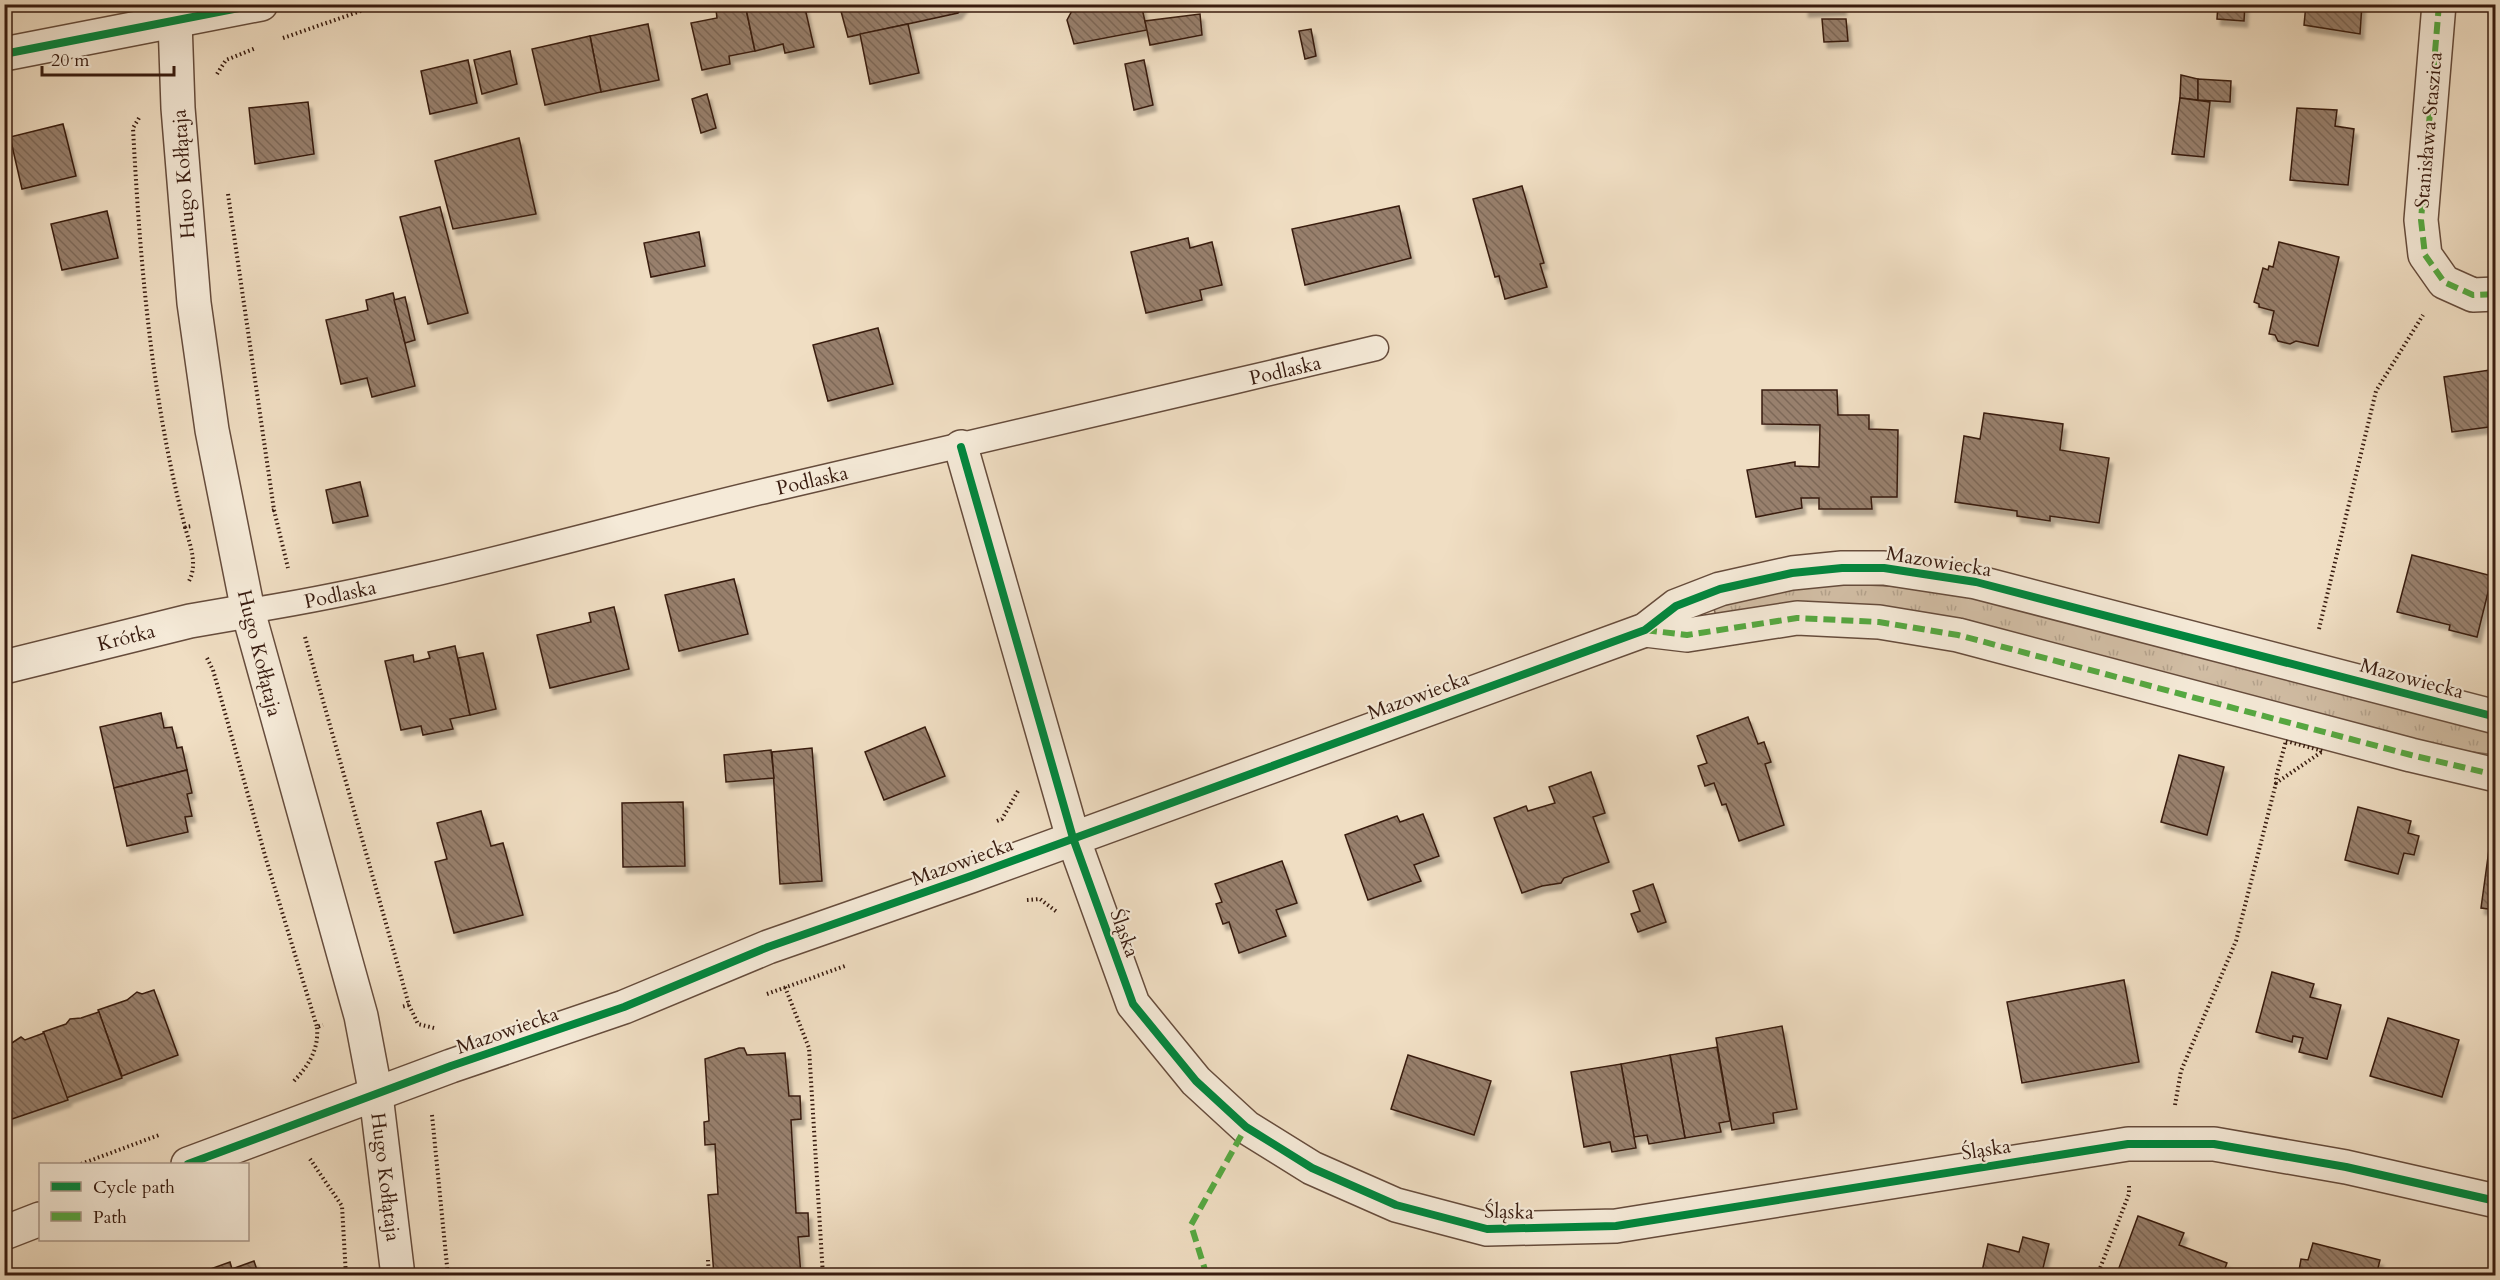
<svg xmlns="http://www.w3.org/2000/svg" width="2500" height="1280" viewBox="0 0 2500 1280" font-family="Cardo,serif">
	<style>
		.grass { fill: url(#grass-tufts); stroke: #846c5a; stroke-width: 1.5 }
		.building { fill: url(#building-back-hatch); stroke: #381b0f; stroke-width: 1.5; filter: url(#shadow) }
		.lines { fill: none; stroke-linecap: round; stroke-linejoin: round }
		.service-casing { stroke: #664c3c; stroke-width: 27 }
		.minor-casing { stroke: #664c3c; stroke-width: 36 }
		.tertiary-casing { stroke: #664c3c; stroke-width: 36 }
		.path { stroke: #381b0f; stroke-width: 4; stroke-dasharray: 1.5 3; stroke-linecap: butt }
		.service { stroke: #f5ead8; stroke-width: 24 }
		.minor { stroke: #f5ead8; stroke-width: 33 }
		.tertiary { stroke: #f5ead8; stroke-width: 33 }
		.quiet { stroke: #55a941; stroke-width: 6; stroke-dasharray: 12 6; stroke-linecap: butt }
		.cycleway-casing { stroke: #f5ead8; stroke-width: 11 }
		.cycleway { stroke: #00873e; stroke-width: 8 }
		.labels { text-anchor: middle; stroke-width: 4.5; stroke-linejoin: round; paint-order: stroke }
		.street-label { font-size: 20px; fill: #381b0f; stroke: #f5ead8 }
	</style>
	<defs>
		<pattern id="grass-tufts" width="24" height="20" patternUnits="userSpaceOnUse" patternTransform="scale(1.5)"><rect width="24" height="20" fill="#d1bda4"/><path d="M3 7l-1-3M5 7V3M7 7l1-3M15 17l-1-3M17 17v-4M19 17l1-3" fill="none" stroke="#b4a28c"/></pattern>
		<pattern id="building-back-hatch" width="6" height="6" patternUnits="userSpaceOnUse" patternTransform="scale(1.5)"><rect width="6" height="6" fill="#98806d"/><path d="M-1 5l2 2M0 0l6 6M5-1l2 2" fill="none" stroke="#7d6858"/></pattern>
		<filter id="shadow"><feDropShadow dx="3.5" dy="6" stdDeviation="1.5" flood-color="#0004"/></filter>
	</defs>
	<rect width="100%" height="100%" fill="#f0dec3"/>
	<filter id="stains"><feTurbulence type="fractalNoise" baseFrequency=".00333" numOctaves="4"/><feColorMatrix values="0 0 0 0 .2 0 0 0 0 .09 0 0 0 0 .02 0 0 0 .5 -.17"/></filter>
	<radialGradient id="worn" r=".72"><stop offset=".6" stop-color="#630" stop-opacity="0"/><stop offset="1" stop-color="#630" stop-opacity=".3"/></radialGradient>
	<polygon class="grass" points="1844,584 1908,587 1971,596 2495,728 2495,755 2443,748 2142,669 1716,617 1713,604 1757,593"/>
	<g class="building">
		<polygon points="739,4 745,4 755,51 729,56 730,64 702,70 691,23 717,18 716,10"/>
		<polygon points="745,4 804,4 814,47 785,53 783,44 755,51"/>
		<polygon points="839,4 965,4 958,13 848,37"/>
		<polygon points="1092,4 1141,4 1147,30 1074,44 1067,20 1073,9"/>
		<polygon points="1805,4 1842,4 1843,9 1805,11"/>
		<polygon points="2218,4 2245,4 2244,21 2217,19"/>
		<polygon points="2306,4 2362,4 2360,34 2304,25"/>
		<polygon points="1200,14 1202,35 1150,45 1145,21"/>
		<polygon points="1822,19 1846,19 1848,41 1824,42"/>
		<polygon points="648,24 659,80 601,92 590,36"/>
		<polygon points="908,24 919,73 870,84 860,34"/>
		<polygon points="1311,29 1316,56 1305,59 1299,31"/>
		<polygon points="590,36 601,92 545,105 532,49"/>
		<polygon points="510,51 517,84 482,94 474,60"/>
		<polygon points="468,60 477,103 430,114 421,71"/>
		<polygon points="1144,60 1153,105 1134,110 1125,64"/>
		<polygon points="2181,75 2198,79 2198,100 2180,98"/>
		<polygon points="2198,79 2231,81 2230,102 2198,100"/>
		<polygon points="707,94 716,128 701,133 692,99"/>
		<polygon points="2180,98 2210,102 2204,157 2172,154"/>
		<polygon points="308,102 314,154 255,164 249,108"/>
		<polygon points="2297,108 2337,110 2335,126 2354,129 2348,185 2290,180"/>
		<polygon points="63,124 76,176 22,189 10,137"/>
		<polygon points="519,138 536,214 453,229 435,161"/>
		<polygon points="1522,186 1544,263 1540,264 1547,287 1505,299 1499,276 1495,277 1473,199"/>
		<polygon points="1399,206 1411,258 1305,285 1292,229"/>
		<polygon points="440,207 468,313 428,324 400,217"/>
		<polygon points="107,211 118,258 62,270 51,224"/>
		<polygon points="699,232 705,266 651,277 644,243"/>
		<polygon points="1188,238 1190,248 1212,242 1222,285 1200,290 1202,300 1146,313 1131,252"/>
		<polygon points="2279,242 2339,257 2318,346 2296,341 2290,344 2278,341 2275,335 2269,334 2274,311 2259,307 2259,304 2254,302 2263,268 2268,270 2269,266 2273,267"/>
		<polygon points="393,293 415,386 372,397 367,378 341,384 326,320 368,310 366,300"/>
		<polygon points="405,297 415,340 405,343 394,300"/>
		<polygon points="878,328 893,384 828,401 813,345"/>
		<polygon points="2496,369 2496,426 2452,432 2444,377"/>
		<polygon points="1762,390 1837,390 1838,415 1869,415 1869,429 1898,430 1897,497 1871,497 1872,509 1819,509 1819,498 1801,498 1802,508 1756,517 1747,470 1795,462 1795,466 1819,467 1820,425 1762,424"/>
		<polygon points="1984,413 2063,424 2060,450 2109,458 2099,523 2050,516 2050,521 2017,516 2017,511 1955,502 1964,436 1980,439"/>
		<polygon points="360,482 368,516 333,523 326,490"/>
		<polygon points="2412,555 2492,576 2477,637 2449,630 2450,625 2397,612"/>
		<polygon points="734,579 748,634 679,651 665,595"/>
		<polygon points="614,607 629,669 550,688 537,635 591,622 589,613"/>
		<polygon points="455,646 470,715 450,719 453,729 423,735 421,726 401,730 385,661 413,655 414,662 430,658 428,652"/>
		<polygon points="483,653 496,709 470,715 458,658"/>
		<polygon points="161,713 164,728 172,727 177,748 182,747 187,770 114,788 100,727"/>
		<polygon points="1748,717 1758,744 1764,742 1771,762 1765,764 1784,825 1739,841 1726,804 1722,805 1714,783 1705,786 1698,766 1707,763 1697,736"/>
		<polygon points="925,727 945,776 884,800 865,752"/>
		<polygon points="812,748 822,881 780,884 772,752"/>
		<polygon points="771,750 774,778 726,782 724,755"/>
		<polygon points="2179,755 2224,767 2207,835 2161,822"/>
		<polygon points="187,770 192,793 187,794 192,816 185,817 188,832 127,846 114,788"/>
		<polygon points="1591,772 1605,813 1593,817 1609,862 1564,878 1561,883 1542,886 1522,893 1494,818 1526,806 1528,811 1555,803 1549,787"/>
		<polygon points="683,802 685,866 623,867 622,803"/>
		<polygon points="2358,807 2411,821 2408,833 2419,836 2414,855 2404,853 2398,874 2345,860"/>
		<polygon points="481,811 491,846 503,843 523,915 454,933 435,862 447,859 437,823"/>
		<polygon points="1423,814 1439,856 1414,865 1421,881 1368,900 1345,835 1397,816 1400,822"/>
		<polygon points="2491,835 2496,836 2496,910 2481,908"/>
		<polygon points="1282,861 1297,903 1276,910 1286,936 1239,953 1229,922 1223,924 1216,904 1222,902 1215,884"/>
		<polygon points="1653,884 1666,922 1638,932 1631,914 1640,911 1633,891"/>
		<polygon points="2272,972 2314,984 2310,997 2341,1005 2327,1059 2299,1052 2303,1038 2293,1036 2292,1042 2256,1032"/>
		<polygon points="2124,980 2139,1062 2022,1083 2007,1002"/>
		<polygon points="154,990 178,1055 122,1076 98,1010 127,1000 137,992 142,994"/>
		<polygon points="99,1012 122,1078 66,1098 43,1032 66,1024 70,1019 81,1018"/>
		<polygon points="2388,1018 2459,1040 2442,1097 2370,1076"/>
		<polygon points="1782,1026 1797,1109 1773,1113 1774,1123 1732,1130 1716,1038"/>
		<polygon points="44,1033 68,1100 9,1120 4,1106 4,1048 21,1037 25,1040"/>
		<polygon points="1717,1047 1730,1121 1719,1123 1721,1132 1685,1138 1670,1055"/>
		<polygon points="739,1048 744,1048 747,1055 785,1053 789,1096 800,1096 801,1119 791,1120 796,1213 808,1213 809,1236 798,1237 801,1276 714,1276 708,1195 718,1194 715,1144 705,1145 704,1122 709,1121 705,1059"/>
		<polygon points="1408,1055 1491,1081 1474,1135 1391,1109"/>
		<polygon points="1670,1055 1685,1138 1649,1144 1647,1135 1634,1137 1621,1064"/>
		<polygon points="1621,1064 1636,1148 1612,1152 1610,1142 1584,1147 1571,1072"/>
		<polygon points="2138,1216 2184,1233 2179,1245 2227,1263 2222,1276 2116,1276"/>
		<polygon points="2023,1237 2049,1244 2041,1276 1981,1276 1988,1244 2019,1252"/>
		<polygon points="2313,1243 2380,1260 2376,1276 2298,1276 2301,1259 2308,1260"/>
		<polygon points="254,1261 259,1276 191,1276 230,1262 232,1269"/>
	</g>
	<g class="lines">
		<defs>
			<path id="service" d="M248 611C425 583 596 531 769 490 972 442 1174 396 1376 348"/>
			<g id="minor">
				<polyline points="2439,4 2421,220 2425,255 2444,282 2473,295 2496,294"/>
				<polyline points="961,447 1073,838 1133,1004 1196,1081 1246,1127 1312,1168 1396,1205 1487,1229 1616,1226 2128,1144 2214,1144 2346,1167 2496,1201"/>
				<polyline points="1645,630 1687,635 1797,618 1879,622 1958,635 2411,755 2496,775"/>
				<polyline points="4,667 190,621 248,611"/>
				<polyline points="188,1164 451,1066 624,1007 768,947 971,876 1645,630 1676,606 1720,589 1792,573 1842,568 1884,568 1976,582 2496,717"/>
				<polyline points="4,1233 40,1219"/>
			</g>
			<g id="tertiary">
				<polyline points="170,4 175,21 178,108 194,303 212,430 248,611 361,1016 376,1095 398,1276"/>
				<polyline points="4,54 261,4"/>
			</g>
		</defs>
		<use href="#service" class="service-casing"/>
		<use href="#minor" class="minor-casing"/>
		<use href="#tertiary" class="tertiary-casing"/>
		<g class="path">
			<polyline points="283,38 381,4"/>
			<polyline points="217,74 226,60 256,48"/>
			<path d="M139 118 133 128C140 262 151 397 185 527L192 526"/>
			<polyline points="228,194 274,510 272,511"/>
			<polyline points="274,510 288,568"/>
			<path d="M185 527C190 545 198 564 189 581"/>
			<polyline points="2319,629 2376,391 2423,315"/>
			<polyline points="305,637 409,1005 401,1007"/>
			<polyline points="207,658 213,670 266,859 317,1027 323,1025"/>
			<polygon points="2286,741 2323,751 2276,783 2276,777"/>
			<polyline points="997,821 1002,819 1018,791"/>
			<polyline points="1027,900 1040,899 1057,912"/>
			<polyline points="785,987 809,1048 823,1276"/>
			<polyline points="767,994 845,966"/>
			<polyline points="409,1005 418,1024 434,1028"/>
			<path d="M294 1081C309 1065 319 1049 317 1027"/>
			<polyline points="2175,1105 2181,1071 2236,941 2276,783"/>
			<polyline points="432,1115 448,1276"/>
			<polyline points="310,1159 342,1206 346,1276"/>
			<polyline points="81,1164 159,1135"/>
			<polyline points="708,1260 709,1276"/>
			<polyline points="2097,1276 2129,1194 2129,1183"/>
		</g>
		<use href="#service" class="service"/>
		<use href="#minor" class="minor"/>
		<use href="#tertiary" class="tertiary"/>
		<g class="quiet">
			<polyline points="2439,4 2421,220 2425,255 2444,282 2473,295 2496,294"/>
			<polyline points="1645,630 1687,635 1797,618 1879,622 1958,635 2411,755 2496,775"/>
			<polyline points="1207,1276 1191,1225 1246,1127"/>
		</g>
		<defs>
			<g id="cycleway">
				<polyline points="4,54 259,4"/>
				<polyline points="961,447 1073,838 1133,1004 1196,1081 1246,1127 1312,1168 1396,1205 1487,1229 1616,1226 2128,1144 2214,1144 2346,1167 2496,1201"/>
				<polyline points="188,1164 451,1066 624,1007 768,947 971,876 1645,630 1676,606 1720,589 1792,573 1842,568 1884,568 1976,582 2496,717"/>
			</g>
		</defs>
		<use href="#cycleway" class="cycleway-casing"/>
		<use href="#cycleway" class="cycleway"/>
	</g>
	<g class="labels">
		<g class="street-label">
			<text transform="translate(2428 130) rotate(-85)" y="7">Stanisława Staszica</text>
			<text transform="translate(183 174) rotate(-94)" y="7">Hugo Kołłątaja</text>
			<text transform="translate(1285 370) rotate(-13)" y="7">Podlaska</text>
			<text transform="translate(812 480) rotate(-13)" y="7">Podlaska</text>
			<text transform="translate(1939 561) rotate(9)" y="7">Mazowiecka</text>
			<text transform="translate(340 594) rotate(-12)" y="7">Podlaska</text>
			<text transform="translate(126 637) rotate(-14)" y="7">Krótka</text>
			<text transform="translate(260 653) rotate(76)" y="7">Hugo Kołłątaja</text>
			<text transform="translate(2412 678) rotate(15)" y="7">Mazowiecka</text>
			<text transform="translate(1418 695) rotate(-20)" y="7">Mazowiecka</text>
			<text transform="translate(962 861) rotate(-20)" y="7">Mazowiecka</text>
			<text transform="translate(1125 933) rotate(70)" y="7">Śląska</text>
			<text transform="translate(507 1030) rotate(-19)" y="7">Mazowiecka</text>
			<text transform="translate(1986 1149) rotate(-9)" y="7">Śląska</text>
			<text transform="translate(386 1177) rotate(83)" y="7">Hugo Kołłątaja</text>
			<text transform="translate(1509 1211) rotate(2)" y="7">Śląska</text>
		</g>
	</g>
	<rect width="2500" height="1280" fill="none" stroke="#f0dec3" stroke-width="24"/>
	<rect x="6" y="6" width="2488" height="1268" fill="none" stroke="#381b0f" stroke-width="3"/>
	<rect x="12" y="12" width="2476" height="1256" fill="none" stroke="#381b0f" stroke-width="1.5"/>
	<rect x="39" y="1163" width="210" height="78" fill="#f5ead8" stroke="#a99788" stroke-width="1.5"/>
	<rect x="51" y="1182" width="30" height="9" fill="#00873e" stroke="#a99788" stroke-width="1.5"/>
	<text x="93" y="1193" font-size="18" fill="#381b0f">Cycle path</text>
	<rect x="51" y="1212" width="30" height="9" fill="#55a941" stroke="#a99788" stroke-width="1.5"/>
	<text x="93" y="1223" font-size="18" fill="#381b0f">Path</text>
	<path d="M42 66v9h132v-9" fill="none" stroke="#381b0f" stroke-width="3"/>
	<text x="51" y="66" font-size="18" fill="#381b0f" stroke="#f5ead8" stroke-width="4.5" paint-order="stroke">20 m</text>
	<rect width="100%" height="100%" filter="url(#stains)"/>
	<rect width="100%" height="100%" fill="url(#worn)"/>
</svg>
